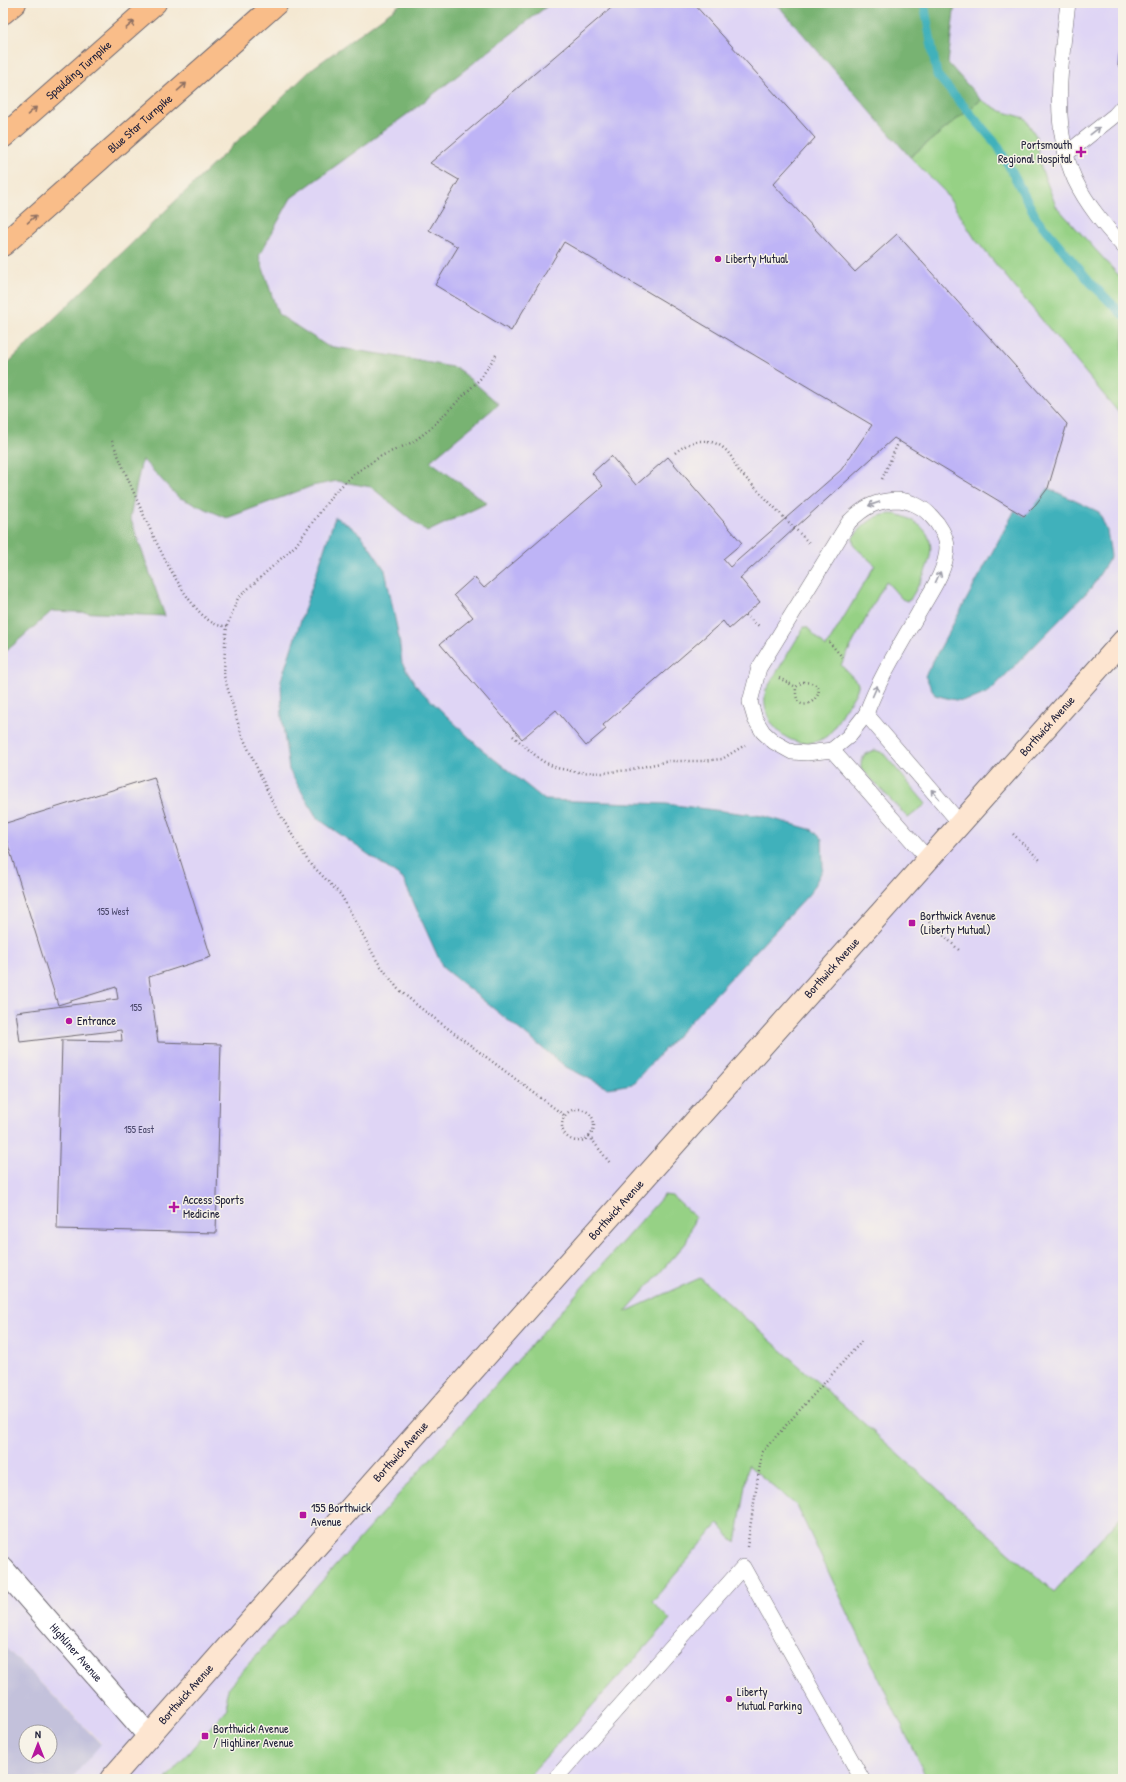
<svg xmlns="http://www.w3.org/2000/svg" width="1126" height="1782" viewBox="0 0 1126 1782" font-family="'Patrick Hand',sans-serif">
	<style>
		.built { fill: #dfd5f5 }
		.industrial { fill: #c3c1db; fill-rule: evenodd }
		.green { fill: #96d185; stroke: #5c7a60 }
		.forest { fill: #78b372; stroke: #4d6a56 }
		.water { fill: #41b1bb; stroke: #326a7b }
		.lines { fill: none; stroke-linecap: round; stroke-linejoin: round }
		.stream { stroke: #41b1bb; stroke-width: 9 }
		.building { fill: #beb4f6 }
		.lane-casing { stroke: #6c6770; stroke-width: 16 }
		.street-casing { stroke: #6c6770; stroke-width: 24 }
		.secondary-casing { stroke: #6c6770; stroke-width: 24 }
		.highway-casing { stroke: #6c6770; stroke-width: 24 }
		.path { stroke: #6c6770; stroke-width: 2.5; stroke-dasharray: 1 3; stroke-linecap: butt }
		.lane { stroke: #fff; stroke-width: 15 }
		.street { stroke: #fff; stroke-width: 22 }
		.secondary { stroke: #fde5d0; stroke-width: 22 }
		.highway { stroke: #f9bd89; stroke-width: 22 }
		.oneway { stroke: #8e7062 }
		.oneway2 { stroke: #9c9ca7 }
		.poi-dot { fill: #b5179e; stroke: #f7f3e8; stroke-width: 1.5 }
		.labels { text-anchor: middle; stroke-width: 3; stroke-linejoin: round; paint-order: stroke }
		.number-label { font-size: 10px; fill: #49466a }
		.street-label { font-size: 12px; fill: #22223b; stroke: #f7f3e8 }
		.poi-label { font-size: 12px; fill: #22223b; stroke: #f7f3e8; text-anchor: start }
	</style>
	<rect width="100%" height="100%" fill="#f7f3e8"/>
	<filter id="ink" filterUnits="userSpaceOnUse"><feTurbulence type="fractalNoise" baseFrequency=".025" numOctaves="2"/><feDisplacementMap in="SourceGraphic" scale="8" xChannelSelector="R" yChannelSelector="G"/><feConvolveMatrix kernelMatrix="1 2 1 2 8 2 1 2 1" color-interpolation-filters="sRGB"/></filter>
	<filter id="wash" filterUnits="userSpaceOnUse"><feTurbulence type="fractalNoise" baseFrequency=".012" numOctaves="4" result="noise"/><feDisplacementMap in="SourceGraphic" scale="16" xChannelSelector="R" yChannelSelector="G"/><feGaussianBlur stdDeviation="0.9" result="paint"/><feColorMatrix in="noise" values="0 0 0 0 0 0 0 0 0 0 0 0 0 0 0 0 0 1.4 0 .05"/><feComposite in="paint" operator="in"/></filter>
	<g filter="url(#wash)">
		<rect width="100%" height="100%" fill="#f4e8d2"/>
		<g class="built">
			<polygon points="551,3 776,3 910,157 945,192 975,239 1123,418 1123,1514 1054,1592 700,1278 719,1441 797,1506 927,1779 71,1779 101,1743 3,1645 3,654 52,611 164,616 130,517 142,459 178,497 312,486 337,481 371,487 427,532 486,504 430,461 498,404 457,368 393,356 327,346 278,314 259,256 291,198 413,110"/>
			<polygon points="955,3 1123,3 1123,280 1056,206 1041,168 1036,136 1025,118 1001,111 981,100 948,63"/>
		</g>
		<path class="industrial" d="M3 1645 101 1744 71 1779H3ZM26 1732H50V1756H26Z"/>
		<g class="green">
			<polygon points="981,100 1001,111 1025,118 1036,136 1041,168 1056,206 1123,280 1123,418 975,239 945,192 910,157"/>
			<path d="M893 514C902 515 908 518 916 523 946 542 923 577 910 600L907 601 902 599 886 581 841 665 858 683V686C856 695 849 703 844 710 839 718 834 730 827 736 796 758 757 724 766 690L804 627H807L826 647 875 565 854 546 853 537C865 524 874 514 893 514Z"/>
			<path d="M875 750 883 753 926 804 908 818 861 768C861 758 864 753 875 750Z"/>
			<polygon points="664,1195 672,1196 695,1217 686,1243 625,1312 700,1278 1054,1592 1123,1514 1123,1779 927,1779 797,1506 748,1465 736,1543 718,1524 652,1602 670,1620 526,1779 166,1779 227,1708 226,1697 229,1686"/>
		</g>
		<g class="forest">
			<polygon points="402,3 551,3 413,110 291,198 259,256 278,314 327,346 393,356 457,368 499,404 430,461 487,503 427,532 371,487 337,481 312,486 227,518 178,497 142,459 130,517 165,616 52,611 3,654 3,368 313,68"/>
			<polygon points="776,3 955,3 948,63 981,100 910,157"/>
		</g>
		<g class="water">
			<path d="M1048 488 1099 512 1107 531 1111 556 1091 588 990 691C964 704 962 702 935 695L925 676 1015 510 1024 516 1036 504Z"/>
			<polygon points="335,517 350,526 362,536 385,570 399,638 402,663 418,688 479,747 545,800 666,804 763,816 813,830 822,839 823,869 810,893 632,1084 608,1088 566,1067 443,968 403,879 317,818 289,770 282,718 281,680"/>
		</g>
		<g class="lines">
			<polyline class="stream" points="924,3 937,75 998,146 1037,219 1091,283 1123,315"/>
		</g>
		<g id="blocks">
			<g class="building">
				<polygon points="617,3 693,3 815,138 773,184 855,272 897,234 1067,424 1048,488 1036,504 1024,516 894,438 740,578 760,602 729,629 723,621 603,725 606,729 586,746 556,710 522,739 440,644 473,617 454,595 474,577 484,588 603,486 592,473 611,456 636,485 668,457 742,543 723,559 730,567 841,470 872,425 564,242 511,331 435,285 458,247 429,230 459,180 430,163"/>
				<polygon points="1122,28 1123,28 1123,67 1118,66"/>
				<polygon points="154,777 211,957 149,977 158,1042 221,1044 216,1233 57,1229 62,1040 122,1041 121,1030 20,1042 16,1012 118,999 116,987 58,1005 3,829 3,824"/>
			</g>
		</g>
	</g>
	<g filter="url(#ink)">
		<use href="#blocks" fill-opacity="0" stroke="#6c6770" stroke-width="1"/>
		<g class="lines">
			<defs>
				<g id="lane">
					<path d="M1068 3C1061 61 1050 125 1075 180 1087 205 1105 226 1123 246"/>
					<polyline points="1066,154 1115,115 1123,106"/>
					<polyline points="832,750 848,737 866,714"/>
					<path d="M928 859 832 750 807 753 792 752 774 742 763 732 755 719 750 702 759 668 849 522C864 507 875 501 896 500 909 500 923 507 931 516 939 524 947 537 947 548 946 572 929 594 918 614 899 647 879 679 866 714L960 823"/>
					<polyline points="555,1779 743,1567 862,1779"/>
				</g>
				<g id="street">
					<path id="s1" d="M3 1569 149 1736"/>
				</g>
				<g id="secondary">
					<path id="s2" d="M111 1779 313 1550 1123 641"/>
				</g>
				<g id="highway">
					<polyline points="3,13 15,3"/>
					<path id="s3" d="M3 137 155 3"/>
					<path id="s4" d="M3 245 277 3"/>
				</g>
			</defs>
			<use href="#lane" class="lane-casing"/>
			<use href="#street" class="street-casing"/>
			<use href="#secondary" class="secondary-casing"/>
			<use href="#highway" class="highway-casing"/>
			<g class="path">
				<polyline points="496,355 480,379 430,429 413,442 381,456 354,474 334,493 296,545 238,598 227,626 225,642 224,676 241,733 273,803 308,861 341,895 377,961 398,989 418,1006 565,1116"/>
				<path d="M112 441C130 482 177 607 215 624 219 626 224 626 227 626"/>
				<path d="M675 453C699 432 727 439 737 469L810 544"/>
				<polyline points="882,479 899,441"/>
				<polyline points="745,615 759,626"/>
				<polyline points="829,642 844,659"/>
				<path d="M779 678 796 687 802 682C844 682 793 729 796 687"/>
				<polyline points="513,736 542,761 557,768 576,772 602,773 628,770 669,761 702,761 722,759 745,745"/>
				<polyline points="1013,834 1040,860"/>
				<polyline points="926,919 960,951"/>
				<circle cx="578" cy="1125" r="16"/>
				<polyline points="589,1136 610,1163"/>
				<polyline points="747,1547 762,1452 862,1341"/>
			</g>
			<use href="#lane" class="lane"/>
			<use href="#street" class="street"/>
			<use href="#secondary" class="secondary"/>
			<use href="#highway" class="highway"/>
		</g>
		<defs><path id="oneway-shaft" d="M-6 0H5M1.5-3L5.5 0L1.5 3" fill="none" stroke-width="1.6" stroke-linecap="round" stroke-linejoin="round"/></defs>
		<g class="oneway">
			<use href="#oneway-shaft" transform="translate(130 25) rotate(-41)"/>
			<use href="#oneway-shaft" transform="translate(182 87) rotate(-41)"/>
			<use href="#oneway-shaft" transform="translate(32 111) rotate(-41)"/>
			<use href="#oneway-shaft" transform="translate(32 219) rotate(-41)"/>
		</g>
		<g class="oneway2">
			<use href="#oneway-shaft" transform="translate(1095 131) rotate(-38)"/>
			<use href="#oneway-shaft" transform="translate(874 504) rotate(161)"/>
			<use href="#oneway-shaft" transform="translate(938 577) rotate(-65)"/>
			<use href="#oneway-shaft" transform="translate(875 691) rotate(-66)"/>
			<use href="#oneway-shaft" transform="translate(935 794) rotate(-131)"/>
		</g>
	</g>
	<g class="poi-dot">
		<path d="M1079 146h4v4h4v4h-4v4h-4v-4h-4v-4h4z"/>
		<circle cx="718" cy="259" r="4"/>
		<rect x="908" y="919" width="8" height="8" rx="2"/>
		<circle cx="69" cy="1021" r="4"/>
		<path d="M172 1201h4v4h4v4h-4v4h-4v-4h-4v-4h4z"/>
		<rect x="299" y="1511" width="8" height="8" rx="2"/>
		<circle cx="729" cy="1699" r="4"/>
		<rect x="201" y="1732" width="8" height="8" rx="2"/>
	</g>
	<g class="labels">
		<g class="number-label">
			<text x="113" y="915">155 West</text>
			<text x="136" y="1011">155</text>
			<text x="139" y="1133">155 East</text>
		</g>
		<g class="street-label">
			<text dy="4" stroke="none"><textPath href="#s3" startOffset="101">Spaulding Turnpike</textPath></text>
			<text dy="4" stroke="none"><textPath href="#s4" startOffset="183">Blue Star Turnpike</textPath></text>
			<text dy="4" stroke="none"><textPath href="#s2" startOffset="1409">Borthwick Avenue</textPath></text>
			<text dy="4" stroke="none"><textPath href="#s2" startOffset="1085">Borthwick Avenue</textPath></text>
			<text dy="4" stroke="none"><textPath href="#s2" startOffset="761">Borthwick Avenue</textPath></text>
			<text dy="4" stroke="none"><textPath href="#s2" startOffset="437">Borthwick Avenue</textPath></text>
			<text dy="4" stroke="none"><textPath href="#s1" startOffset="111">Highliner Avenue</textPath></text>
			<text dy="4" stroke="none"><textPath href="#s2" startOffset="113">Borthwick Avenue</textPath></text>
		</g>
		<g class="poi-label">
			<text x="1072" y="149" text-anchor="end">Portsmouth<tspan x="1072" dy="14">Regional Hospital</tspan></text>
			<text x="726" y="263">Liberty Mutual</text>
			<text x="920" y="920">Borthwick Avenue<tspan x="920" dy="14">(Liberty Mutual)</tspan></text>
			<text x="77" y="1025">Entrance</text>
			<text x="183" y="1204">Access Sports<tspan x="183" dy="14">Medicine</tspan></text>
			<text x="311" y="1512">155 Borthwick<tspan x="311" dy="14">Avenue</tspan></text>
			<text x="737" y="1696">Liberty<tspan x="737" dy="14">Mutual Parking</tspan></text>
			<text x="213" y="1733">Borthwick Avenue<tspan x="213" dy="14">/ Highliner Avenue</tspan></text>
		</g>
	</g>
	<rect width="1126" height="1782" fill="none" stroke="#f7f3e8" stroke-width="16"/>
	<g transform="translate(38 1744)"><circle r="19" fill="#f7f3e8" stroke="#a29fa3"/>
	<path d="M0-3L7 15L0 10L-7 15Z" fill="#b5179e"/>
	<text y="-6" font-size="11" font-weight="bold" text-anchor="middle" fill="#22223b">N</text>
	</g>
</svg>
